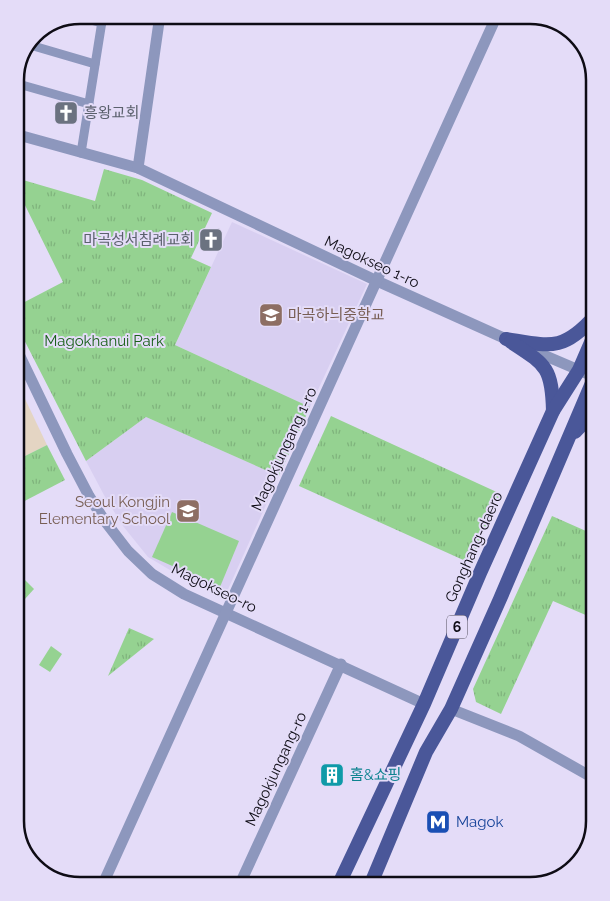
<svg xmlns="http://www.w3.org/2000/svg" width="610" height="901" viewBox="0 0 610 901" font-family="Raleway,'Noto Sans KR',sans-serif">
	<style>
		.commercial { fill: #e4d5c3 }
		.built { fill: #d8cff1 }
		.grass { fill: url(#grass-tufts) }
		.garden { fill: #95d291 }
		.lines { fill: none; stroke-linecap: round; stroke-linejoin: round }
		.minor { stroke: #8d97bd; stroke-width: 9 }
		.tertiary { stroke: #8d97bd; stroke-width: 11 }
		.primary { stroke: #4a5799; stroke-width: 14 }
		.labels { text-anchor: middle; stroke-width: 4; stroke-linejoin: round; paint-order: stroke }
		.shield { fill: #e4dcf8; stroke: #4e4a59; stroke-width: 1 }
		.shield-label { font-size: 14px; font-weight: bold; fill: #0e0c15 }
		.worship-label { font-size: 15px; fill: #5b616d; stroke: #e4dcf8; text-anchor: start }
		.street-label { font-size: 15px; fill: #0e0c15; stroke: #e4dcf8 }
		.education-label { font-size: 15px; fill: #785e54; stroke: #e4dcf8; text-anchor: start }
		.park-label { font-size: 15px; fill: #196019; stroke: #e4dcf8 }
		.culture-label { font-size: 15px; fill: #0d838f; stroke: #e4dcf8; text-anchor: start }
		.transit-label { font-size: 15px; fill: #164399; stroke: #e4dcf8; text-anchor: start }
		.rim { fill: none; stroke: #0e0c15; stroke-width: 2.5 }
	</style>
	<defs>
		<pattern id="grass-tufts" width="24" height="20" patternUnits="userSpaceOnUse" patternTransform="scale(1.25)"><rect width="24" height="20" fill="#95d291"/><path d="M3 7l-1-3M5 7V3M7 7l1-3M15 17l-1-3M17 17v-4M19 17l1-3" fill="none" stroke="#7fb37c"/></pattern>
	</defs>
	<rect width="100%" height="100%" fill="#e4dcf8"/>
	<polygon class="commercial" points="15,378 47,445 15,461"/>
	<g class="built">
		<polygon points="232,222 367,284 310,407 175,345"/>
		<polygon points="146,417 279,476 225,596 180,576 148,557 123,526 105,497 86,461"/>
	</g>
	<g class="grass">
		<polygon points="104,169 142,180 212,213 191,258 211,267 175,345 310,407 279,476 146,417 86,461 15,322 15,307 63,282 15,185 15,180 23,180 95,201"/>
		<polygon points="331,416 501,494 470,563 299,486"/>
		<polygon points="47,445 65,480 15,506 15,461"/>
		<polygon points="552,516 595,535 595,619 553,601 501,714 476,702 473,689"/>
		<polygon points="21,576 34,589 15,610 15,583"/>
		<polygon points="129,628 154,639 108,676"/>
	</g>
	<g class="garden">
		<polygon points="172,512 239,541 220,587 152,557"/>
		<polygon points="51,646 62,654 50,672 39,665"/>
	</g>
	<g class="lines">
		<g class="minor">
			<polyline points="76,16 102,23"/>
			<polyline points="30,45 95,64"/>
			<polyline points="15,83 89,104"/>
			<polyline points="81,153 103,15"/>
		</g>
		<g class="tertiary">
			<polyline points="15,134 138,168 377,281 506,339 595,377"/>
			<polyline points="138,168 160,15"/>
			<polyline points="15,346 67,454 89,496 104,520 128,551 152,574 184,594 424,704"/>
			<polyline points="451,709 519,736 595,779"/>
			<polyline points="102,886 493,24"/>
			<polyline points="239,886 341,664"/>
		</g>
		<g class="primary">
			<path d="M506 339C550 346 563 352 595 316"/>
			<path d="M511 342C546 365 552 367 553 411"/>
			<polyline points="575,432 595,411"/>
			<polyline points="338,886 424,704 480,573 553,411 579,370 595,333"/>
			<polyline points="370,886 426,752 451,709 500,599 595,376"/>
		</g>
	</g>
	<defs>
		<symbol id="church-square" viewBox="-11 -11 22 22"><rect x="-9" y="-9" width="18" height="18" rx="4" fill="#6b7280" stroke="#e4dcf8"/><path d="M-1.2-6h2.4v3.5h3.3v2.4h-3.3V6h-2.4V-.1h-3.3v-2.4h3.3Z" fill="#fff"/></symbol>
		<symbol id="school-square" viewBox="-11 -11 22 22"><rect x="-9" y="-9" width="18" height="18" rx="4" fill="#8d6e63" stroke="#e4dcf8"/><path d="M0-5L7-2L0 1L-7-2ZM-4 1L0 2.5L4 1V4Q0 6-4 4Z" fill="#fff"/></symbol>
		<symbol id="building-square" viewBox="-11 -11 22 22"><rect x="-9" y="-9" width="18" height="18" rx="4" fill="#0f9aa8" stroke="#e4dcf8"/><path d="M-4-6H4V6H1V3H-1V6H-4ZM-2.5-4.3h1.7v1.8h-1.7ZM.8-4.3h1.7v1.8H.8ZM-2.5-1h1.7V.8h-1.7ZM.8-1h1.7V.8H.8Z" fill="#fff"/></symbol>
		<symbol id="metro-square" viewBox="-11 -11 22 22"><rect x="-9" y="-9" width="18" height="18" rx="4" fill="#1a4fb4" stroke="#e4dcf8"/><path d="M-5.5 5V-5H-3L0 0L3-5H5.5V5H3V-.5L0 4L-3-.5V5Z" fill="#fff"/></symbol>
	</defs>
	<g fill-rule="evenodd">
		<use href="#church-square" x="52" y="99" width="28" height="28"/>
		<use href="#church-square" x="197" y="226" width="28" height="28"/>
		<use href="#school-square" x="257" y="301" width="28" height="28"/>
		<use href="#school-square" x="174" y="497" width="28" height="28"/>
		<use href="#building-square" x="318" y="761" width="28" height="28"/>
		<use href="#metro-square" x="424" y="808" width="28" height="28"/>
	</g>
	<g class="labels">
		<rect class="shield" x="447" y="615.5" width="20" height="23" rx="4"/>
		<g class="shield-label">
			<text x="457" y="632">6</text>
		</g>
		<g class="worship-label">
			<text x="84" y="118">흥왕교회</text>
			<text x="194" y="245" text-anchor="end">마곡성서침례교회</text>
		</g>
		<g class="street-label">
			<text transform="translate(372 262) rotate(25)" y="5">Magokseo 1-ro</text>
			<text transform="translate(284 449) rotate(-65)" y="5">Magokjungang 1-ro</text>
			<text transform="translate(474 547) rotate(-66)" y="5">Gonghang-daero</text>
			<text transform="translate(214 588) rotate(26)" y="5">Magokseo-ro</text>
			<text transform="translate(276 769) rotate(-65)" y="5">Magokjungang-ro</text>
		</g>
		<g class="education-label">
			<text x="288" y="320">마곡하늬중학교</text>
			<text x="170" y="507" text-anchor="end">Seoul Kongjin<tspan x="170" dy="17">Elementary School</tspan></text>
		</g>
		<g class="park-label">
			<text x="104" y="346">Magokhanui Park</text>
		</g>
		<g class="culture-label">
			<text x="350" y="780">홈&amp;쇼핑</text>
		</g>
		<g class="transit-label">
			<text x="456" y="827">Magok</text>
		</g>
	</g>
	<path d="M0 0H610V901H0ZM80 24H530A56 56 0 0 1 586 80V821A56 56 0 0 1 530 877H80A56 56 0 0 1 24 821V80A56 56 0 0 1 80 24Z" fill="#e4dcf8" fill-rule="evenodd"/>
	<path class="rim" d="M80 24H530A56 56 0 0 1 586 80V821A56 56 0 0 1 530 877H80A56 56 0 0 1 24 821V80A56 56 0 0 1 80 24Z"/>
</svg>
